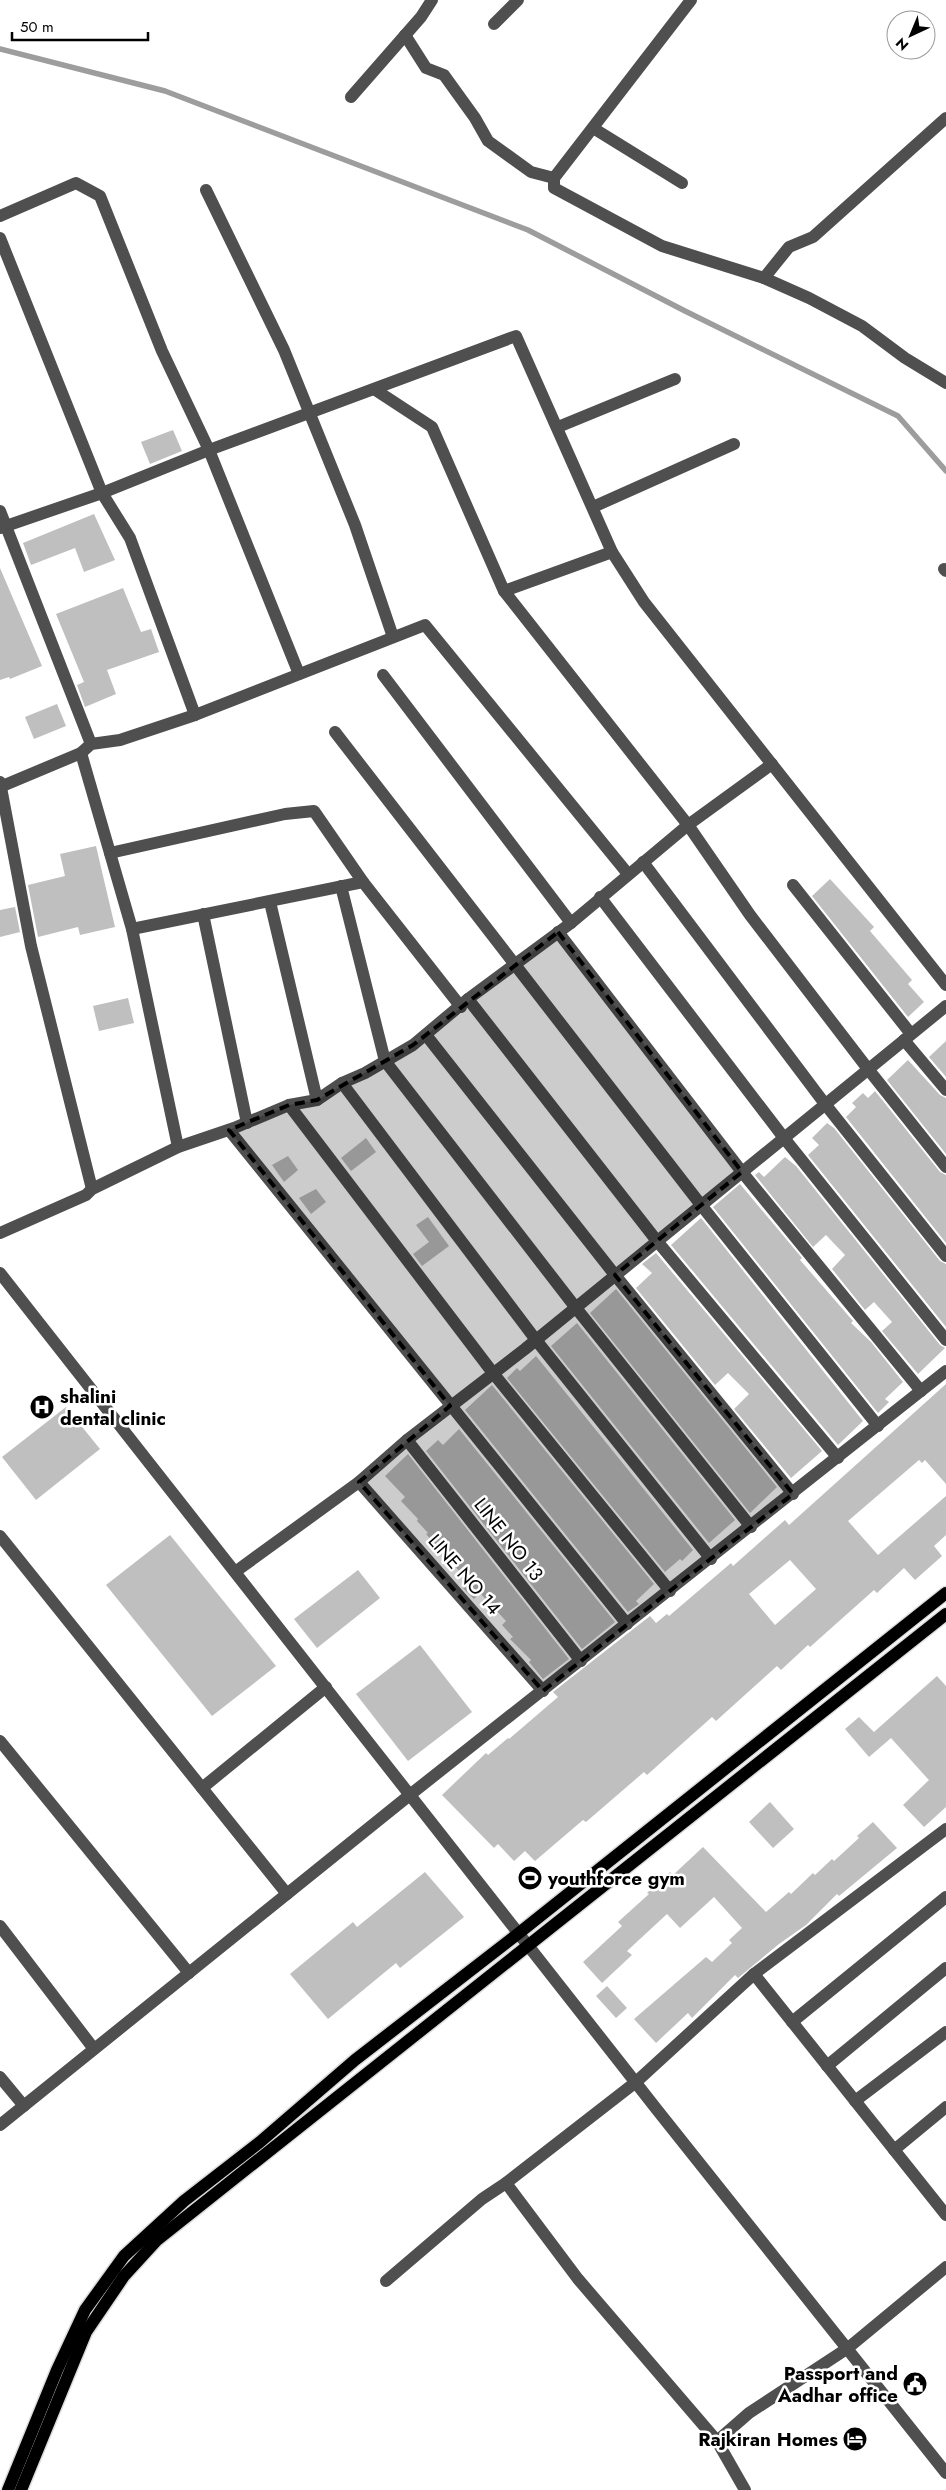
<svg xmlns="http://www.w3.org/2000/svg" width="946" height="2490" viewBox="0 0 946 2490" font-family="Jost,sans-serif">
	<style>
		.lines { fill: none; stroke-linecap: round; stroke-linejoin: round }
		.stream { stroke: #9d9d9d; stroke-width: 5.5 }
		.building { fill: #bfbfbf; fill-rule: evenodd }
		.major-casing { stroke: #dbdbdb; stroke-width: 15 }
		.minor { stroke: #4f4f4f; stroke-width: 12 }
		.major { stroke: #000; stroke-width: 12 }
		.marked { fill: #000; fill-opacity: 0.2; stroke: #000; stroke-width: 4; stroke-dasharray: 10 6; stroke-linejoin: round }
		.labels { text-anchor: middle; stroke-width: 5; stroke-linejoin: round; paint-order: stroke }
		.poi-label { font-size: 19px; font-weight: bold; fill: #000; stroke: #fff; text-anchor: start }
		.street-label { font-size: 19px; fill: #000; stroke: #fff }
	</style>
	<rect width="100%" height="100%" fill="#fff"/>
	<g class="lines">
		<polyline class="stream" points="0,49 165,91 528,230 685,311 898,416 946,471"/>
	</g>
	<g class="building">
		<polygon points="173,430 182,451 150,464 141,442"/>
		<polygon points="94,514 115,560 84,572 75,548 31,565 23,543"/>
		<polygon points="0,568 42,666 10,679 9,677 0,680"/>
		<polygon points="123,588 141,632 151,629 159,652 107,670 116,694 85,707 77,685 84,682 56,614"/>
		<polygon points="57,704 66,726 34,739 25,717"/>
		<polygon points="96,846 115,927 80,935 78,927 38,937 28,885 65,876 60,854"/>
		<polygon points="830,879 874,927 870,931 912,980 908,984 924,1002 908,1017 812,896"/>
		<polygon points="15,907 20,932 0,937 0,910"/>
		<polygon points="128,998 134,1023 99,1031 93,1006"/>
		<polygon points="946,1041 946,1077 929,1057"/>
		<polygon points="908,1060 940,1095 946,1098 946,1154 887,1080"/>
		<polygon points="875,1091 940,1172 946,1175 946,1243 846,1117 856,1107 852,1103 863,1093 868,1098"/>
		<polygon points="827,1123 834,1128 940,1261 946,1264 946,1327 808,1155 819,1145 812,1138"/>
		<polygon points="366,1138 376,1152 351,1171 341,1158"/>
		<polygon points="288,1156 298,1170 284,1182 272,1165"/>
		<polygon points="785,1157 796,1166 940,1345 945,1348 918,1374 882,1331 892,1322 874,1302 865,1310 832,1269 845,1255 826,1235 813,1247 755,1175 759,1172 764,1177"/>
		<polygon points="740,1184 802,1258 800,1260 853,1321 851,1323 871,1342 903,1382 885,1399 889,1402 878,1413 713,1207"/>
		<polygon points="316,1189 326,1202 311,1214 299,1198"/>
		<polygon points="428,1217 449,1246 422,1266 413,1254 429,1242 416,1225"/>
		<polygon points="701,1218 863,1421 838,1445 671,1245"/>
		<polygon points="656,1253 822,1451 791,1478 734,1409 749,1394 728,1373 715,1385 636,1288 652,1273 642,1264"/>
		<polygon points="616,1289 777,1487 750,1513 590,1313"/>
		<polygon points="577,1323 735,1520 709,1543 551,1346"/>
		<polygon points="536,1356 693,1550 682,1561 680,1559 665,1572 507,1378 517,1368 520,1371"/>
		<path d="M946 1384V1484L925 1460 922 1463 919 1460 848 1521 878 1555 946 1496V1535L934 1546 942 1556 915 1580 904 1568 877 1593 874 1590 810 1647 808 1645 781 1670 777 1666 716 1721 712 1717 647 1775 644 1772 586 1822 583 1820 535 1861 525 1851 514 1861 498 1844 494 1848 442 1795 486 1753 488 1755 508 1738 509 1739 558 1697 553 1692 650 1616 656 1623 667 1614 669 1616 731 1563 733 1566 785 1520 789 1525ZM790 1560 816 1589 775 1625 749 1594Z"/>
		<polygon points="492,1385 654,1584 636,1601 639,1604 628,1612 465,1410"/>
		<polygon points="66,1407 100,1449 36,1500 2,1457"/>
		<polygon points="459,1429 615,1622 582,1649 426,1451 438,1440 443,1445"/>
		<polygon points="408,1454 569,1659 543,1679 529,1662 531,1660 510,1639 513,1637 502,1625 506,1621 480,1593 474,1599 462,1587 468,1581 426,1534 428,1533 417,1521 418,1519 401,1501 405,1497 385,1476"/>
		<polygon points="170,1535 276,1666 212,1716 106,1585"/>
		<polygon points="358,1570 380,1598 317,1648 294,1619"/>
		<polygon points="420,1645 472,1712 408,1761 356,1694"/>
		<polygon points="937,1676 946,1686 946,1807 924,1827 903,1805 929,1780 927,1778 891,1738 869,1757 845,1729 859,1717 874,1732"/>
		<polygon points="770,1802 794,1829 773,1848 749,1822"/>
		<polygon points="873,1822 897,1848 839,1896 837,1894 806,1925 779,1944 738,1978 735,1975 692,2018 688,2013 656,2043 634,2019 706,1957 712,1962 732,1943 729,1940 742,1928 714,1897 680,1928 667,1914 627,1951 632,1955 602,1983 583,1962 622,1926 618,1922 649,1894 647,1893 670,1872 673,1875 703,1847 766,1912 789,1892 791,1894 813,1873 815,1875 832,1859 834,1861 859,1838 857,1836"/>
		<polygon points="425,1872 464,1917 400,1968 396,1963 328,2019 290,1974 353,1922 357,1927"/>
		<polygon points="607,1986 627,2008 616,2018 596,1996"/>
	</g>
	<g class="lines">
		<defs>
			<g id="major">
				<polyline points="8,2490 57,2370 85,2310 124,2256 184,2201 260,2142 355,2060 519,1933 946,1593"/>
				<polyline points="21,2490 86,2332 124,2276 157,2240 946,1614"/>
			</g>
		</defs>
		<use href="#major" class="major-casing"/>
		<g class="minor">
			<polyline points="691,0 554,178 554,188 662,246 764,278 789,247 813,237 946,118"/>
			<polyline points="494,24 518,0"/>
			<polyline points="405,35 426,68 444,75 475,118 488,141 531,172 554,178"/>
			<polyline points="351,97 421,17 432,0"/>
			<polyline points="593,128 682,183"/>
			<polyline points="206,190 284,350 355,525 393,637"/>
			<polyline points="0,216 76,183 100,196 162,351 209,450 299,674"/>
			<polyline points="0,238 102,493 130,538 195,715"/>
			<polyline points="764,278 809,298 862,326 905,358 946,383"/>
			<polyline points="374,389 432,427 504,591"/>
			<polyline points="558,427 675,379"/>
			<polyline points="593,507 734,444"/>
			<polyline points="0,511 91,744"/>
			<polyline points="0,528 102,493 209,450 516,336 612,552 644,602 946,985"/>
			<polyline points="612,552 504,591 688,825 750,915 868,1069 946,1167"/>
			<polyline points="944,569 946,571"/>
			<polyline points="383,675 571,923"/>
			<polyline points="335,732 701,1205 878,1426"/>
			<polyline points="0,782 31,946 92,1189"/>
			<polyline points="0,787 81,753"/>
			<polyline points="110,853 285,814 314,811 363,882"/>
			<polyline points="643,862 825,1104 946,1256"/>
			<polyline points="793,885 911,1034"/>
			<polyline points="341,886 385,1061 576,1308 751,1527"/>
			<polyline points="600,897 784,1138 946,1340"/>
			<polyline points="270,902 317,1100"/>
			<polyline points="203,914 247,1123"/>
			<polyline points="132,929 363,882 461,1007"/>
			<polyline points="558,932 742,1172 921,1391"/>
			<polyline points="468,999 657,1241 838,1458"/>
			<polyline points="426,1035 615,1275 793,1494"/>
			<polyline points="904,1040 946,1090"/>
			<polyline points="342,1083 536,1340 711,1559"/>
			<polyline points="289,1105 493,1373 670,1591"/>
			<polyline points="229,1130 627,1624"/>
			<polyline points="178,1147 132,929 81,753 91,744 120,740 195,715 425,625 628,874"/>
			<polyline points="0,1233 86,1195 92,1189 178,1147 234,1128 289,1105 317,1100 342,1083 365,1073 413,1045 468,999 571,923 688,825 772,764"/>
			<polyline points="0,1273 658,2111 946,2473"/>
			<polyline points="407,1440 581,1661"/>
			<polyline points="359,1482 543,1691"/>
			<polyline points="0,1536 287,1894"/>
			<polyline points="235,1572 359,1482 407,1440 525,1349 946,1006"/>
			<polyline points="0,1741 189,1973"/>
			<polyline points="202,1788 326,1687"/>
			<polyline points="0,1926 94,2049"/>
			<polyline points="754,1974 946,2215"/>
			<polyline points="792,2022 946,1897"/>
			<polyline points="827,2066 946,1968"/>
			<polyline points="0,2077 24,2106"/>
			<polyline points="855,2101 946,2032"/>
			<polyline points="0,2125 411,1794 946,1371"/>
			<polyline points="894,2150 946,2107"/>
			<polyline points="506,2183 578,2279 717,2441 745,2490"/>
			<polyline points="386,2281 482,2199 506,2183 636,2082 754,1974 946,1829"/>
			<polyline points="717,2441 749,2413 848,2348 946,2267"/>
		</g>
		<use href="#major" class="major"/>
	</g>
	<path class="marked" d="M558 932 742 1172 615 1275 793 1494 543 1691 359 1482 450 1406 229 1130 289 1105 317 1100 413 1045Z"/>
	<defs>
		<symbol id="hospital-disc" viewBox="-11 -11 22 22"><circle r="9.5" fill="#000" stroke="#fff"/><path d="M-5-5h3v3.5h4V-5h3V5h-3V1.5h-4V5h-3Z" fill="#fff"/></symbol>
		<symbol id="stadium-disc" viewBox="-11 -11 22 22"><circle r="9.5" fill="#000" stroke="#fff"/><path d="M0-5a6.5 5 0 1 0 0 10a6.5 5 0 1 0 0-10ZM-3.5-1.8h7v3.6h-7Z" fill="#fff"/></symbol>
		<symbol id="civic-disc" viewBox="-11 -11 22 22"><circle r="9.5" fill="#000" stroke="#fff"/><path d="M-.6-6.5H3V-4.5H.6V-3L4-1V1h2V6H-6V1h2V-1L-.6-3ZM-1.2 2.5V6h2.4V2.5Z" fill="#fff"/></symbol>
		<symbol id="hotel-disc" viewBox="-11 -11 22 22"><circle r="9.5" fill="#000" stroke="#fff"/><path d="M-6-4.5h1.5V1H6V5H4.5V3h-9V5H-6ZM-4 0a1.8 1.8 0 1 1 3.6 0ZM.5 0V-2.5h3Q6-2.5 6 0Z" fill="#fff"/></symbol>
	</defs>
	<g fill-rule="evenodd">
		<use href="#hospital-disc" x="28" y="1393" width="28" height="28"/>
		<use href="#stadium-disc" x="516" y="1864" width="28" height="28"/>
		<use href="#civic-disc" x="901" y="2370" width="28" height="28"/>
		<use href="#hotel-disc" x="841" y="2425" width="28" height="28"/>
	</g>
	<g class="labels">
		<g class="poi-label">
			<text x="60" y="1403">shalini<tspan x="60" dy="22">dental clinic</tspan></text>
			<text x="548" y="1885">youthforce gym</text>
			<text x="898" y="2380" text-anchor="end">Passport and<tspan x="898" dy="22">Aadhar office</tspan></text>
			<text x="838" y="2446" text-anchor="end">Rajkiran Homes</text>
		</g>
		<g class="street-label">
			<text transform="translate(509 1539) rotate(52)" y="7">LINE NO 13</text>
			<text transform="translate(465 1574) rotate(49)" y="7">LINE NO 14</text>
		</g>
	</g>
	<g transform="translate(911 35) rotate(224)"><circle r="24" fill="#ffffff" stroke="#999999"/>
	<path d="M0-4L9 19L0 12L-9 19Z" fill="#000000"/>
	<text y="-8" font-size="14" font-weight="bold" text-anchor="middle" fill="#000000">N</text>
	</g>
	<path d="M12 32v8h136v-8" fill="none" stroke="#000000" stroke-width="2.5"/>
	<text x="20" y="32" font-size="15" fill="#000000" stroke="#ffffff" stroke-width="4" paint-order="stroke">50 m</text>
</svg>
